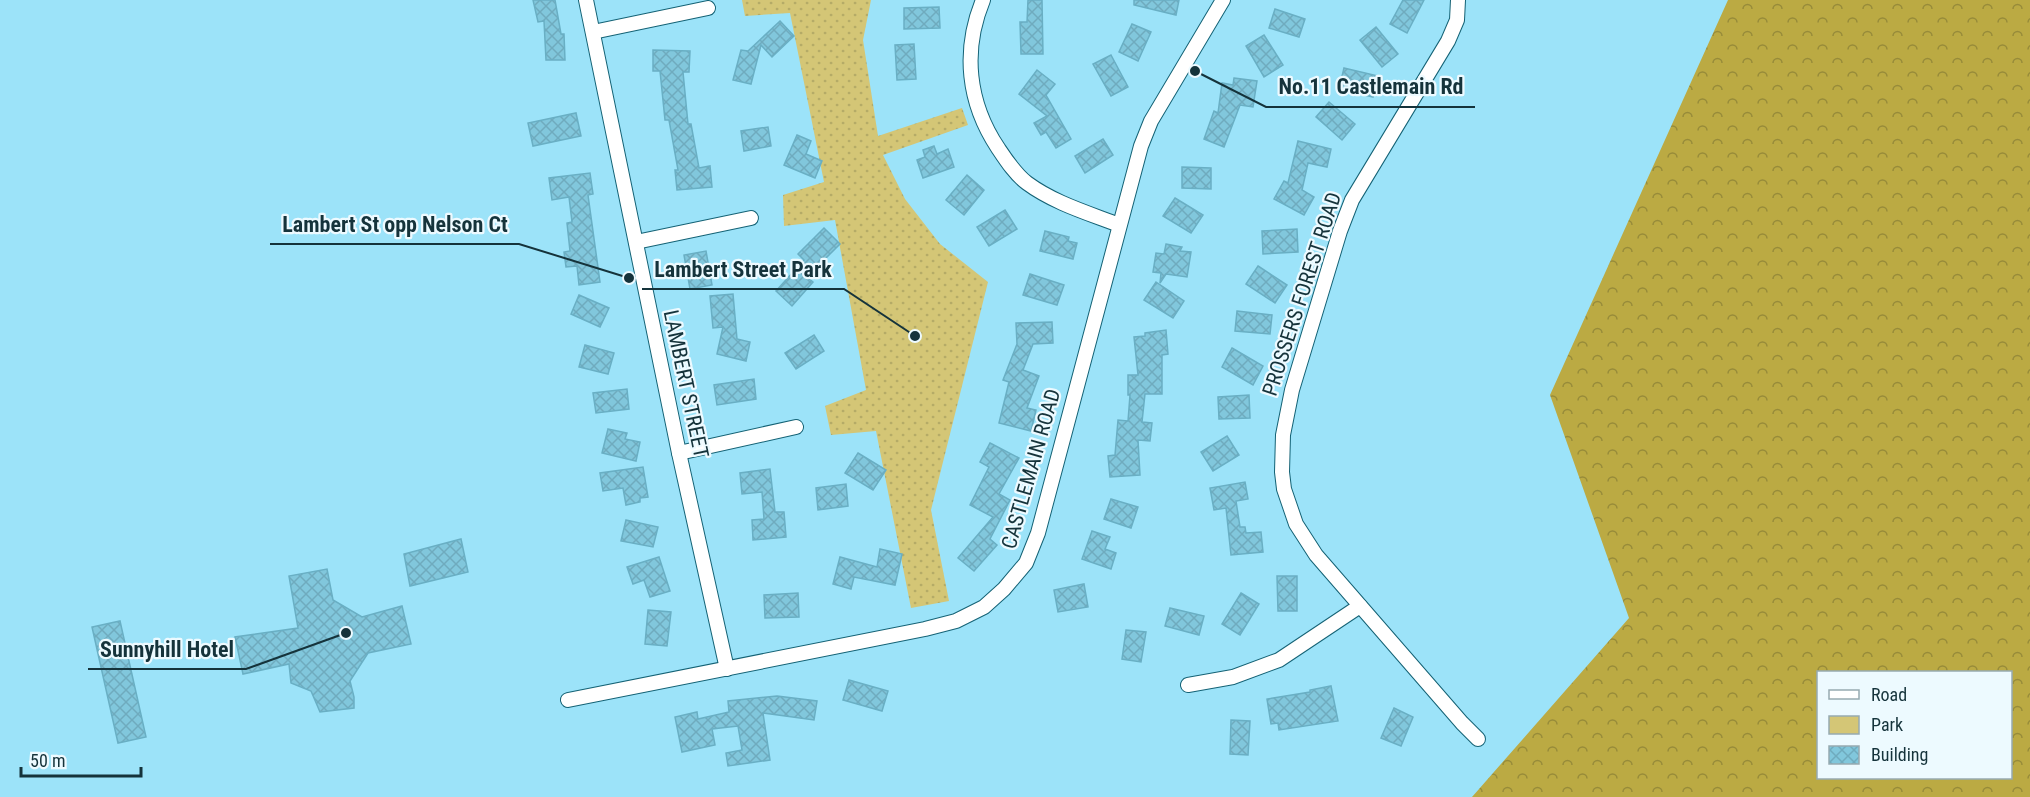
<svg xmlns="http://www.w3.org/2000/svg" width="2030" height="797" viewBox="0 0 2030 797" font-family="'Roboto Condensed',sans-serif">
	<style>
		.green { fill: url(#green-dots) }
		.forest { fill: url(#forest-crowns); fill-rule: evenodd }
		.building { fill: url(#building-cross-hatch); stroke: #69afc4; stroke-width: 1.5 }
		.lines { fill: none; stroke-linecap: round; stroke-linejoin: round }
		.minor-casing { stroke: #146275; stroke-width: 16 }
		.minor { stroke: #fff; stroke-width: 14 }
		.labels { text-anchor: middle; stroke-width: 4.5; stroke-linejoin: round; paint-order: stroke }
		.street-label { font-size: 21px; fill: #15333b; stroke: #edfaff }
		.leader { fill: none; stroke: #15333b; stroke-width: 2 }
		.callout-dot { fill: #15333b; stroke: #edfaff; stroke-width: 2 }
		.callout-label { font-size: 22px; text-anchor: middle; font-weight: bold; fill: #15333b; stroke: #edfaff; stroke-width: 4.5; stroke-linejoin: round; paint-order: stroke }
	</style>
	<defs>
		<pattern id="green-dots" width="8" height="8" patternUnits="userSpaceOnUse" patternTransform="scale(1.5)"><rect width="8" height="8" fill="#d4c676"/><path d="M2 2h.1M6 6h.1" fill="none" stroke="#b5ab67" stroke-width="1.8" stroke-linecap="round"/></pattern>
		<pattern id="forest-crowns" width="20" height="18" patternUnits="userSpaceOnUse" patternTransform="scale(1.5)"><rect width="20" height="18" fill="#bbaa43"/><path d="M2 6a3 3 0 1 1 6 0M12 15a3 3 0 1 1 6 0" fill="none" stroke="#978b39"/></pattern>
		<pattern id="building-cross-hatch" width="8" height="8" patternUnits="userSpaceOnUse" patternTransform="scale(1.5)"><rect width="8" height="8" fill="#81c7dc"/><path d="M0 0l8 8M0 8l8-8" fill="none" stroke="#6fabbe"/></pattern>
	</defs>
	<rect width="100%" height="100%" fill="#9ce3f9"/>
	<polygon class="green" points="742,0 871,0 863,40 878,136 962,108 968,125 883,155 905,199 940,244 988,282 931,510 949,601 911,608 876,431 831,435 825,406 866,390 835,220 784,226 783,195 824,182 790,13 745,16"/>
	<path class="forest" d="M1728 0H2030V797H1472L1629 618 1550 395ZM1818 672H2010V778H1818Z"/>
	<g class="building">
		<polygon points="533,0 555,0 561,34 564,34 565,60 546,60 544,21 538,22"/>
		<polygon points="1028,0 1042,0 1043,54 1021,54 1020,22 1027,22"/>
		<polygon points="1134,0 1179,0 1176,15 1134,5"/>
		<polygon points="1403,0 1424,0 1407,33 1390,24"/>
		<polygon points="939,7 940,28 904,29 904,8"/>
		<polygon points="1275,9 1305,19 1299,37 1269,28"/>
		<polygon points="780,21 794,36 772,57 761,45 751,84 733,80 741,50 748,51"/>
		<polygon points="1132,24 1151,32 1138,61 1119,52"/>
		<polygon points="1376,27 1398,54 1382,67 1360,40"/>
		<polygon points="1264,35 1283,65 1264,77 1246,46"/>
		<polygon points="914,44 916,79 897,80 895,45"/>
		<polygon points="653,50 690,51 689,72 683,72 688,124 691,124 699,168 710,166 712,187 677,190 675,170 678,170 669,120 665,120 660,71 653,71"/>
		<polygon points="1111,55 1128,87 1111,96 1093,64"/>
		<polygon points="1344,68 1378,76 1373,97 1339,89"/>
		<polygon points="1037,70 1055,84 1046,95 1071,139 1056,148 1046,132 1041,135 1034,123 1047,116 1019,94"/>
		<polygon points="1234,78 1257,81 1253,107 1240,105 1224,147 1204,139 1214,111 1218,113 1222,83 1233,85"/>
		<polygon points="1329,102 1355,124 1342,140 1316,117"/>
		<polygon points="576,113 581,136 533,146 528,123"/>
		<polygon points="768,127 771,146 744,151 741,131"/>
		<polygon points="797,135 811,141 806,154 822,161 815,178 784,165"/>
		<polygon points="1103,139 1113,155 1085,173 1075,156"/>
		<polygon points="1298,141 1331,149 1327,167 1308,163 1302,190 1314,197 1304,215 1274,199 1284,181 1288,183"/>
		<polygon points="934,146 937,154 948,149 954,167 923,178 917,160 925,157 923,150"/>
		<polygon points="1182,167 1211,168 1211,189 1182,188"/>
		<polygon points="590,173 593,194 588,195 600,282 579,285 577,266 566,267 564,252 570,251 567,223 572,222 569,197 552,200 549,178"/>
		<polygon points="967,175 984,190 964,215 946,200"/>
		<polygon points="1175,198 1203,215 1191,233 1163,216"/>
		<polygon points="1005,210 1017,229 989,246 977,227"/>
		<polygon points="824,228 840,244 807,277 813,282 792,306 776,291 804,260 798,254"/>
		<polygon points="1297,229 1298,252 1263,254 1262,231"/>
		<polygon points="1045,231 1069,237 1068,241 1077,243 1073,259 1040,251"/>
		<polygon points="1166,244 1182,247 1180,251 1191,252 1187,277 1166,274 1160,283 1161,273 1153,272 1156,253 1164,254"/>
		<polygon points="706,251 712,285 690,289 684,255"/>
		<polygon points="1258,266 1287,285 1275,303 1246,284"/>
		<polygon points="1030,274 1064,285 1057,305 1023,295"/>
		<polygon points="1156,282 1184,301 1173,318 1144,300"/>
		<polygon points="733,294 737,339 750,342 746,361 717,354 723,327 713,328 710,296"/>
		<polygon points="579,295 609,308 600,327 571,314"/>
		<polygon points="1237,311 1272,315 1270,334 1235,331"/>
		<polygon points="1052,322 1053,343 1033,344 1023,370 1039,376 1027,408 1036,410 1031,431 999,423 1009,382 1003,380 1017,344 1016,323"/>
		<polygon points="1166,330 1168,354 1162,355 1162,394 1145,394 1142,422 1152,423 1150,441 1138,440 1140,475 1110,477 1108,456 1115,455 1118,420 1128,421 1130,395 1128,395 1128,375 1138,375 1134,337 1145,336 1145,333"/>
		<polygon points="814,335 824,351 796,369 785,353"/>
		<polygon points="585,345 614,353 608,374 579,367"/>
		<polygon points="1232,348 1263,366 1253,385 1222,367"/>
		<polygon points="754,379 756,399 717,405 714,385"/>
		<polygon points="627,389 629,409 596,413 593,393"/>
		<polygon points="1249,395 1250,418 1219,419 1218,397"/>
		<polygon points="608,429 627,433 625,439 640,442 636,461 602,453"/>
		<polygon points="1227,436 1239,455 1213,471 1201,452"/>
		<polygon points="990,443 1019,458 999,494 1010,500 990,539 997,545 974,571 958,558 993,517 970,505 989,467 980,462"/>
		<polygon points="858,453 886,470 873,490 845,473"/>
		<polygon points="643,467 648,497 640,498 640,502 626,505 623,488 603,491 600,473"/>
		<polygon points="770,469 775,512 784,512 786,537 753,540 752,520 764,519 762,492 742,494 740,473"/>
		<polygon points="1245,482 1248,499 1236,501 1240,527 1245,527 1246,533 1261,532 1263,552 1231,555 1226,508 1214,510 1210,488"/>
		<polygon points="846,484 848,506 818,510 816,488"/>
		<polygon points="1111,499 1138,507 1131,528 1104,519"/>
		<polygon points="626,520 658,527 653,547 621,541"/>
		<polygon points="1092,531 1110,537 1105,549 1116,553 1111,569 1082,559"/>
		<polygon points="461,539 468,572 410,586 404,554"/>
		<polygon points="880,549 902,554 895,585 854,577 851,589 833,584 840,557 877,567"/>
		<polygon points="659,557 670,591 650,597 644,580 633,584 627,567"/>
		<polygon points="327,569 333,600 362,617 402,606 411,644 368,653 350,681 354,697 354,708 320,712 311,691 291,683 289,664 243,674 235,637 298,628 289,576"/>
		<polygon points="1277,576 1297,576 1297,611 1278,611"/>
		<polygon points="1084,584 1088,607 1058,612 1054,590"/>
		<polygon points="798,593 799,617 765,618 764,595"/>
		<polygon points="1241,593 1259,604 1240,635 1222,624"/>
		<polygon points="1170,608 1204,616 1199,635 1165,626"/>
		<polygon points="648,610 671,612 667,646 645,644"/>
		<polygon points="120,621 146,737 118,743 92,627"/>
		<polygon points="1126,630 1146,632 1141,662 1122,659"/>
		<polygon points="849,680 888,691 882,711 843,700"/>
		<polygon points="1331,686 1338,721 1279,730 1278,723 1271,724 1267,699 1310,692 1310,690"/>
		<polygon points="777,696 817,701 814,720 763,713 770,760 728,766 726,753 742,750 738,726 712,729 715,745 682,752 675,717 697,712 698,719 729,712 728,701"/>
		<polygon points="1394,708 1413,717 1401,746 1381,738"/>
		<polygon points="1231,720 1250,721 1248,755 1230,754"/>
	</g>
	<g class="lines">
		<defs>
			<g id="minor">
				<polyline points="586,0 679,453 727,669"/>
				<path d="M983 0C962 51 968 103 998 148 1006 160 1015 174 1027 183 1054 203 1088 213 1119 225"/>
				<polyline points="1458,0 1457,20 1448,41 1352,200 1340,231 1292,390 1283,435 1282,472 1284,489 1296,524 1316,555 1462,723 1478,739"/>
				<polyline points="593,32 708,8"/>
				<polyline points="636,242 751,218"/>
				<polyline points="679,453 796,427"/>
				<polyline points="1188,685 1233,677 1279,660 1360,606"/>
				<polyline points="568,700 925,629 956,621 984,607 1004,589 1026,563 1038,533 1141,146 1151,121 1223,0"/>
			</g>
		</defs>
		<use href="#minor" class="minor-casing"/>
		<use href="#minor" class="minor"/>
	</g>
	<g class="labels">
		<g class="street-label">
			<text transform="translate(1302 294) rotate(-72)" y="7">PROSSERS FOREST ROAD</text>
			<text transform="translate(686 384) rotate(78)" y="7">LAMBERT STREET</text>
			<text transform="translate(1031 469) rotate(-74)" y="7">CASTLEMAIN ROAD</text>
		</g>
	</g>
	<path class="leader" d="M1195 71L1266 107H1475M629 278L519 244H270M915 336L844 289H642M346 633L246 669H88"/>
	<g class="callout-dot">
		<circle cx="1195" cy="71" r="6"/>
		<circle cx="629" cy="278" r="6"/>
		<circle cx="915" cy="336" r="6"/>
		<circle cx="346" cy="633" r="6"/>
	</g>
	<g class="callout-label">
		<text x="1371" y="94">No.11 Castlemain Rd</text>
		<text x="395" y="232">Lambert St opp Nelson Ct</text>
		<text x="743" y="277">Lambert Street Park</text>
		<text x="167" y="657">Sunnyhill Hotel</text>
	</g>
	<rect x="1817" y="671" width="195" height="108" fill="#edfaff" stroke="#97aab1" stroke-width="1.5"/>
	<rect x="1829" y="690" width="30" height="9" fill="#ffffff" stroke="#97aab1" stroke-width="1.5"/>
	<text x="1871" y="701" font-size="18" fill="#15333b">Road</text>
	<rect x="1829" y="716" width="30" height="18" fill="#d4c676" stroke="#97aab1" stroke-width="1.5"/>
	<text x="1871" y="731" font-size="18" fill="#15333b">Park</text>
	<rect x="1829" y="746" width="30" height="18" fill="url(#building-cross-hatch)" stroke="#97aab1" stroke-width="1.5"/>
	<text x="1871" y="761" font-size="18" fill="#15333b">Building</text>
	<path d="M21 767v9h120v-9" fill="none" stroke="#15333b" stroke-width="3"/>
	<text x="30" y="767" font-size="18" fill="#15333b" stroke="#edfaff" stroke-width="4.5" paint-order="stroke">50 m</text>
</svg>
